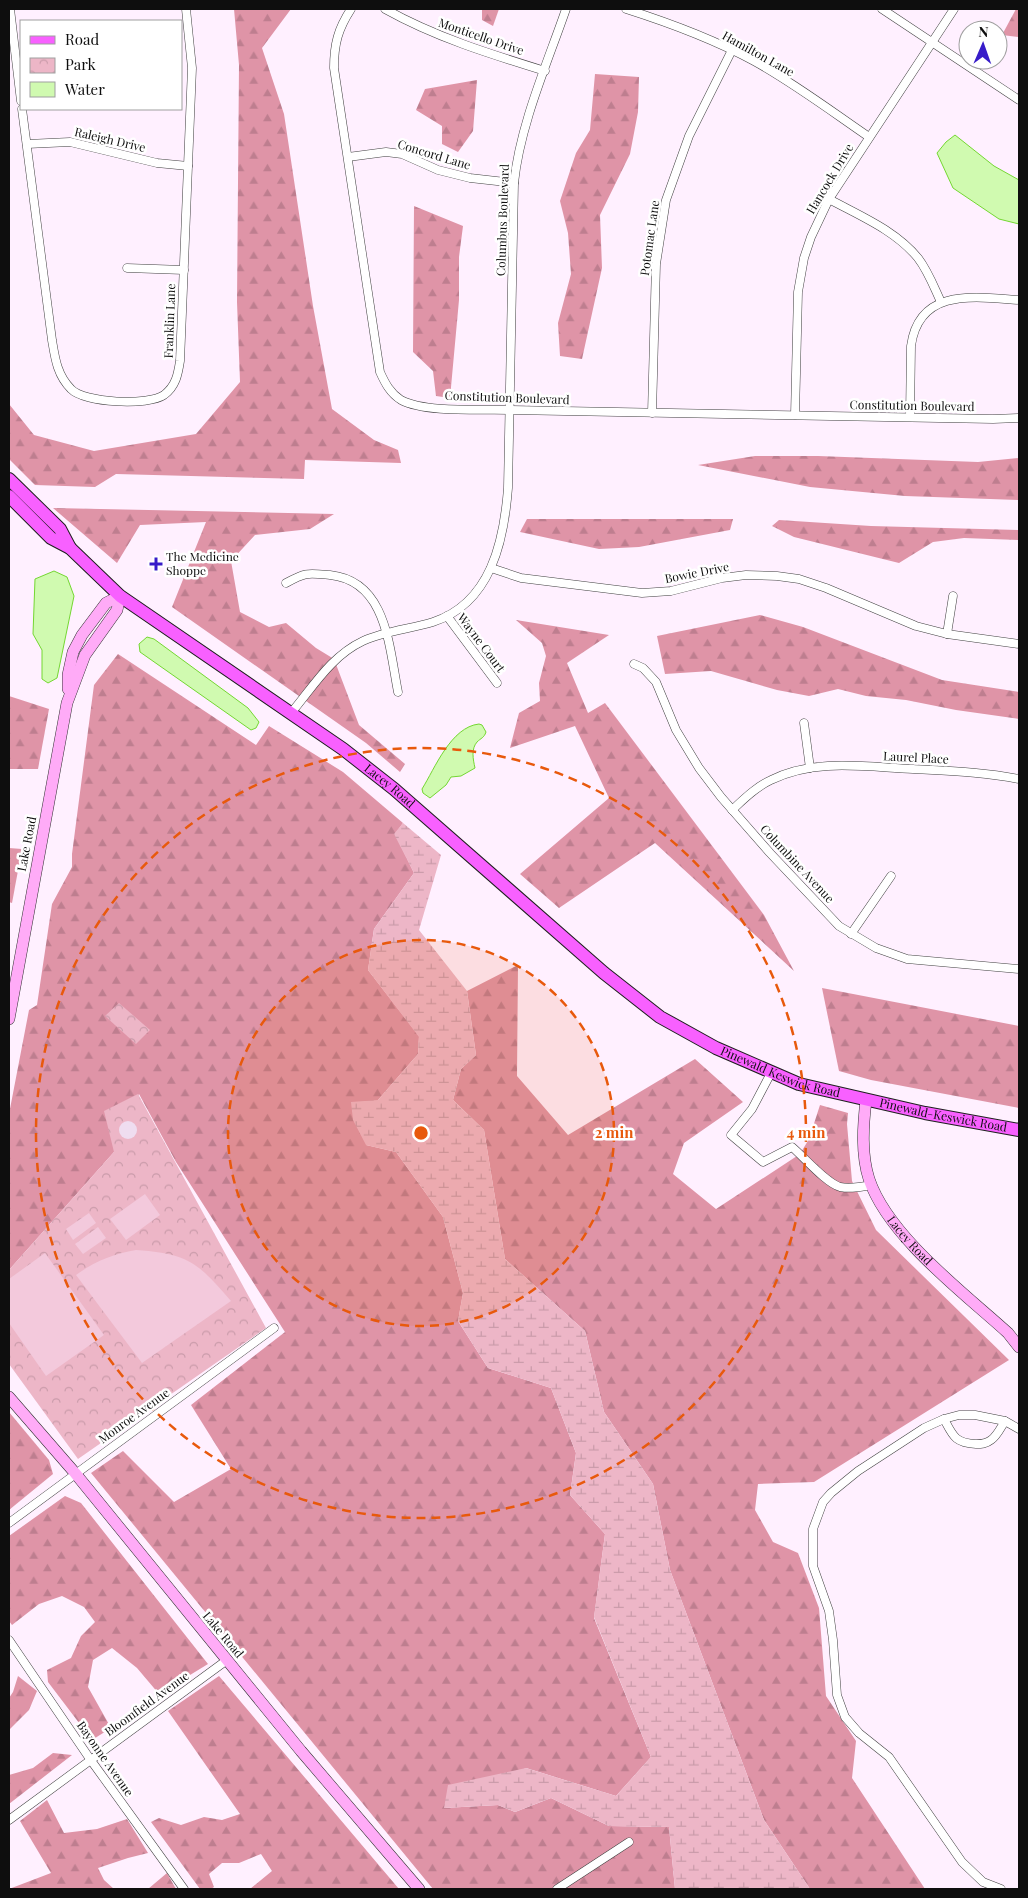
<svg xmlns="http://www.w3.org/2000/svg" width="1028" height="1898" viewBox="0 0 1028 1898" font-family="'Playfair Display',serif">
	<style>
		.forest { fill: url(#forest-firs) }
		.wetland { fill: url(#wetland-marsh) }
		.park { fill: url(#park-crowns) }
		.pitch { fill: #f3c9dc }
		.plaza { fill: #efddf0 }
		.water { fill: #d0fab0; stroke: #74d732 }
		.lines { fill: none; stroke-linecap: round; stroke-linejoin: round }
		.street-casing { stroke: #414141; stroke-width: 9 }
		.secondary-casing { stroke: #303030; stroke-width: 12 }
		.primary-casing { stroke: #1f1f1f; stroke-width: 14 }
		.street { stroke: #fff; stroke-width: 8 }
		.secondary { stroke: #ffabf7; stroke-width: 11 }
		.primary { stroke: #f860ff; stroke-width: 12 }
		.ring { fill: none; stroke: #e8590c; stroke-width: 2.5; stroke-dasharray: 9 6 }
		.poi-dot { fill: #371cc9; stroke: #fff; stroke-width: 2 }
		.labels { text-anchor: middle; stroke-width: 5; stroke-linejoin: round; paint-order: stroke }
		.street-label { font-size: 12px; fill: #0e0e0e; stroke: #fff }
		.poi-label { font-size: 12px; fill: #0e0e0e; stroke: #fff; text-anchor: start }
		.centre { fill: #e8590c; stroke: #fff; stroke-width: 2.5 }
		.ring-label { font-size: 15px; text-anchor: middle; font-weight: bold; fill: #e8590c; stroke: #fff; stroke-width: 5; stroke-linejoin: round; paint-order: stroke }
	</style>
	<defs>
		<pattern id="forest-firs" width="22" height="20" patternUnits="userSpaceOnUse" patternTransform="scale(1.25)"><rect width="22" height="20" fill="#df94a7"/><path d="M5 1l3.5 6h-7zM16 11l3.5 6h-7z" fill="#be7e8f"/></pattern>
		<pattern id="wetland-marsh" width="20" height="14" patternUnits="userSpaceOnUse" patternTransform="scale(1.25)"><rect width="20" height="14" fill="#edb6c7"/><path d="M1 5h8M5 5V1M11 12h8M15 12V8" fill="none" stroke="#ca9baa"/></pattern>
		<pattern id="park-crowns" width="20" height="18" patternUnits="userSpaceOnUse" patternTransform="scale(1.25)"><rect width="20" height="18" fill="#edb6c7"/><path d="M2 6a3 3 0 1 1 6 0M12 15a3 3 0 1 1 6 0" fill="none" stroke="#ca9baa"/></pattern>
	</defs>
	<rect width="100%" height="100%" fill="#fff0ff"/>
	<g class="forest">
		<polygon points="234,9 291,9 262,48 284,114 313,306 332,409 374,440 398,450 401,463 305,460 304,479 116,474 95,487 35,485 9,459 9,404 34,435 94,451 196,434 240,382 237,302 239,65"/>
		<polygon points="482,9 499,9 493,26 482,20"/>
		<polygon points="1016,9 1019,9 1019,37 1002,35"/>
		<polygon points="595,74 639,77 638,112 630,154 600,215 602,268 582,359 560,356 558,323 571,274 568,233 560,201 576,153 590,130"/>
		<polygon points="477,80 473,131 458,152 442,144 442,126 416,110 425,89"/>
		<polygon points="414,206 463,226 459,257 459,300 450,398 436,396 433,371 413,352"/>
		<polygon points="755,456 818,456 978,462 1019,458 1019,500 905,496 810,487 698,465"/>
		<polygon points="53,508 334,514 310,529 255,535 231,561 240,612 269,627 286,623 316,648 334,659 359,725 405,764 400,772 366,743 172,607 206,522 140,525 117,563"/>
		<polygon points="527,519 733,519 730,530 639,547 599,549 520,532"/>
		<polygon points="779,520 871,526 1019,530 1019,540 964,538 933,542 899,563 794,537 772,526"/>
		<polygon points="760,615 803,627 942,680 1019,692 1019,719 956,710 906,700 866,696 838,689 809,696 777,690 711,671 665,674 657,636"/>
		<polygon points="516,620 609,635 567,663 588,713 605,703 764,915 794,971 655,843 559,908 520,874 609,798 575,726 510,748 519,713 540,701 539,683 546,656 542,643"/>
		<polygon points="118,654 256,745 269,726 343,772 403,823 395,834 414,873 374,929 368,970 419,1036 418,1054 378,1100 366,1145 396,1152 443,1217 463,1293 458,1321 488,1368 551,1388 576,1453 570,1495 605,1534 594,1618 651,1757 616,1796 526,1768 444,1808 498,1805 515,1812 551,1798 609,1826 669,1827 675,1889 433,1889 91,1473 123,1451 174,1502 231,1469 191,1405 285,1332 176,1162 139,1094 114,1152 9,1270 9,1114 29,1010 37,1005 52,904 72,867 72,854 94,685"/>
		<polygon points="9,696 49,709 38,769 9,769"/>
		<polygon points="9,848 22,849 12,903 9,902"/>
		<polygon points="518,965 517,1076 568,1135 695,1059 743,1102 684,1143 673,1174 716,1209 800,1154 809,1139 820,1105 848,1113 847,1124 852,1181 876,1230 1009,1360 814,1482 758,1484 755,1510 773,1542 798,1553 819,1608 826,1696 856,1741 852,1778 925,1889 810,1889 764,1820 670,1570 653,1484 604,1412 585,1331 505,1259 484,1130 453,1100 461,1069 476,1055 467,991"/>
		<polygon points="822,988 1019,1026 1019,1108 871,1080 839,1071"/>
		<polygon points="9,1412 49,1460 53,1474 9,1510"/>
		<polygon points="65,1496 81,1503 208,1664 159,1694 137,1668 112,1648 93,1660 88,1687 111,1728 92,1740 48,1682 47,1670 71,1658 81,1636 95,1622 84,1607 62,1596 39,1604 12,1625 9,1621 9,1536"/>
		<polygon points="18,1676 37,1691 29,1710 9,1730 9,1698 13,1692"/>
		<polygon points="219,1676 399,1889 250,1889 272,1871 261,1854 239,1863 222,1863 209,1874 214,1887 211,1889 200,1889 151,1822 159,1818 181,1825 204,1817 222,1820 240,1814 168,1711"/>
		<polygon points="53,1753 72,1755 9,1804 9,1775 33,1768"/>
		<polygon points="47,1800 64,1833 97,1829 127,1819 148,1853 128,1858 98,1868 104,1880 114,1889 9,1889 51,1873 20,1821"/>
		<polygon points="167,1873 176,1889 148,1889"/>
	</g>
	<polygon class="wetland" points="403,823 441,855 419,930 467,991 476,1055 461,1069 453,1100 484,1130 505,1259 585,1331 604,1412 653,1484 670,1570 764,1820 810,1889 675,1889 669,1827 609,1826 551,1798 515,1812 498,1805 444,1808 448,1785 526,1768 616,1796 651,1757 594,1617 605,1534 570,1495 576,1453 551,1388 488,1368 458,1321 463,1293 443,1217 396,1152 366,1145 353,1120 351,1102 378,1100 418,1054 419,1037 368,970 374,929 414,873 394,834"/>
	<g class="park">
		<polygon points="119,1003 150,1030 136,1044 105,1016"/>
		<polygon points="138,1094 266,1328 78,1459 9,1364 9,1270 114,1152 104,1111"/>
	</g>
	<g class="pitch">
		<polygon points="145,1194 160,1215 126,1240 110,1219"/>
		<polygon points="89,1213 96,1223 73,1240 66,1229"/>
		<polygon points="98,1227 106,1238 83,1254 75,1244"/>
		<path d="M136 1250C189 1254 197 1262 231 1301L142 1363 76 1275C95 1261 113 1254 136 1250Z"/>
		<polygon points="45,1253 104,1335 46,1376 9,1323 9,1279"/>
	</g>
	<circle class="plaza" cx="128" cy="1130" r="9"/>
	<g class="water">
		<polygon points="955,135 994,166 1019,180 1019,224 999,219 953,188 937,153 946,142"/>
		<polygon points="54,571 67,577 74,596 57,678 48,683 42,679 42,650 33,634 35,579"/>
		<polygon points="147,637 154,639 248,708 259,722 256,728 251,730 140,652 139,644"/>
		<path d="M479 724 482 725 486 732C484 738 481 738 477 742 471 749 473 759 475 768L461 776 451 777 446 785 430 798 423 793 422 789C435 768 451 727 479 724Z"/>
	</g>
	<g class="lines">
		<defs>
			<g id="street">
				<polyline points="10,9 21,101"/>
				<path d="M351 9C338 29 334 44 334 68L380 372C385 383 390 393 401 400 425 413 482 409 511 410L993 419 1019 418"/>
				<path d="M385 9C435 37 490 54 545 71"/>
				<path d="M626 9C670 23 713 39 754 61 794 83 831 111 869 137"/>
				<polyline points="882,9 1019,100"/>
				<path d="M22 109 52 340C55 358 57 375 71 389 84 403 148 406 164 395 176 386 178 374 180 361L192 68 186 9"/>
				<polyline points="27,144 70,142 157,163 188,166"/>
				<polyline points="348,157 386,152 402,154 438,170 470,178 514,183"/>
				<path d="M829 199C860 216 895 230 918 258 928 271 934 287 941 302"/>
				<polyline points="127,268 184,270"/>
				<polyline points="652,413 656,264 666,200 689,136 732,50"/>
				<polyline points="795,415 798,292 804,258 811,237 829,199 954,9"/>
				<path d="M910 417 911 346C919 287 976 297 1019 300"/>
				<polyline points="491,568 521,578 642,593 671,591 722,578 746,575 777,576 799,579 826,588 916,626 947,634 1019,644"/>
				<path d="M286 583C306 572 307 573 330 575 387 581 389 647 398 692"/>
				<polyline points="447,616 497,683"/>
				<polyline points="947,634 953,596"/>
				<polyline points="634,664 643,668 656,682 676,730 699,768 721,797 770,853 839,926 876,948 907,959 1019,969"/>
				<path d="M291 713C313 687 331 656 363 641 385 631 410 629 433 622 491 603 504 541 508 488L514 183C520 125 547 64 566 9"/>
				<polyline points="804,723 810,768"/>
				<path d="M732 810C744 799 756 787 771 780 815 758 866 767 913 769 949 771 984 772 1019 779"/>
				<polyline points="851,934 891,876"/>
				<path d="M771 1073 752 1109 731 1135 763 1162 792 1147C804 1157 826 1183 840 1187 851 1189 861 1187 872 1185"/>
				<path d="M944 1419C953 1436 955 1443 976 1444 981 1444 986 1444 991 1440 997 1436 1001 1427 1005 1421"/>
				<polyline points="9,1523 274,1328"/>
				<polyline points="9,1640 90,1759 184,1889"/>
				<polyline points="9,1820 227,1660"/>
				<polyline points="557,1889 629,1842"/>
				<polyline points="1001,1889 983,1882 962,1862 889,1757 859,1733 845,1717 837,1695 833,1640 829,1611 813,1566 813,1529 823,1502 831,1493 858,1471 924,1428 944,1419 959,1415 975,1415 1005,1421 1019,1429"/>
			</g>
			<g id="secondary">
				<polyline points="68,689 68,675 73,652 82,635 106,603 120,596"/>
				<polyline points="9,1019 67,703 85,655 117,610 120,596"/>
				<path id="s1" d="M866 1100C863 1126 861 1154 869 1179 888 1236 964 1293 1008 1333L1019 1347"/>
				<polyline points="9,1397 75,1473 301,1751 419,1889"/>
			</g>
			<g id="primary">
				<polyline points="9,479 60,529 70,548"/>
				<path id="s2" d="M9 496 51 538 70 548 120 596 343 749 394 789 604 973 660 1017 716 1048 799 1084 925 1113 1019 1130"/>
			</g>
		</defs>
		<use href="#street" class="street-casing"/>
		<use href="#secondary" class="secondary-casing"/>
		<use href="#primary" class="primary-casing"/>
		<use href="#street" class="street"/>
		<use href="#secondary" class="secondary"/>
		<use href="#primary" class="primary"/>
	</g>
	<circle cx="421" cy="1133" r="193" fill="#e8590c" fill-opacity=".12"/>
	<g class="ring">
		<circle cx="421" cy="1133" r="193"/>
		<circle cx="421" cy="1133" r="385"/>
	</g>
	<path class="poi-dot" d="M153.5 556.5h5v5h5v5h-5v5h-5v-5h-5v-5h5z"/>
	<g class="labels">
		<g class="street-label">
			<text transform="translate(481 37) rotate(19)" y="4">Monticello Drive</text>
			<text transform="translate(758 54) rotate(29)" y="4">Hamilton Lane</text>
			<text transform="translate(110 140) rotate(13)" y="4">Raleigh Drive</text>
			<text transform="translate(434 155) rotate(17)" y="4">Concord Lane</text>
			<text transform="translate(830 179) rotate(-59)" y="4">Hancock Drive</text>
			<text transform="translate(503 220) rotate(-88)" y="4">Columbus Boulevard</text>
			<text transform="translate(650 238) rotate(-82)" y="4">Potomac Lane</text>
			<text transform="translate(170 321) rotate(-88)" y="4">Franklin Lane</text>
			<text transform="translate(507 398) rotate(2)" y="4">Constitution Boulevard</text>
			<text transform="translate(912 406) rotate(1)" y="4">Constitution Boulevard</text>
			<text transform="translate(697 573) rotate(-11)" y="4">Bowie Drive</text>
			<text transform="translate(481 643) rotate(53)" y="4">Wayne Court</text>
			<text transform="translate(916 758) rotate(3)" y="4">Laurel Place</text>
			<text dy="4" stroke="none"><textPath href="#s2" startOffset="480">Lacey Road</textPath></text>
			<text transform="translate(27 844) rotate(-79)" y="4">Lake Road</text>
			<text transform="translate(797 864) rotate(47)" y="4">Columbine Avenue</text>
			<text dy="4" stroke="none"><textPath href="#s2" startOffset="969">Pinewald Keswick Road</textPath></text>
			<text dy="4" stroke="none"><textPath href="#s2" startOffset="1138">Pinewald-Keswick Road</textPath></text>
			<text dy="4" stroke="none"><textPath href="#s1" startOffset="154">Lacey Road</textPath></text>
			<text transform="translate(134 1416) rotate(-36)" y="4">Monroe Avenue</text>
			<text transform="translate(223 1635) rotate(50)" y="4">Lake Road</text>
			<text transform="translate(147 1704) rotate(-36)" y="4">Bloomfield Avenue</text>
			<text transform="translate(105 1759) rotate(55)" y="4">Bayonne Avenue</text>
		</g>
		<g class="poi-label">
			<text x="166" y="561">The Medicine<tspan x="166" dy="14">Shoppe</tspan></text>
		</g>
	</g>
	<circle cx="421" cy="1133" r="8" class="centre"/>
	<g class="ring-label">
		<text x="614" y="1138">2 min</text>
		<text x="806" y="1138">4 min</text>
	</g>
	<rect width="1028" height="1898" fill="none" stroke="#0e0e0e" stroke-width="20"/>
	<rect x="20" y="20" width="162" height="90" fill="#ffffff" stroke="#9f9f9f"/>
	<rect x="30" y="36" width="25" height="8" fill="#f860ff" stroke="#9f9f9f"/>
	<text x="65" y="45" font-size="15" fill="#0e0e0e">Road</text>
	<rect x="30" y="58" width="25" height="15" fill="url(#park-crowns)" stroke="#9f9f9f"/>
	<text x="65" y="70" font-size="15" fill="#0e0e0e">Park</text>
	<rect x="30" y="82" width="25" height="15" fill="#d0fab0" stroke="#9f9f9f"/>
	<text x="65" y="95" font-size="15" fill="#0e0e0e">Water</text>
	<g transform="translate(983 45) rotate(2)"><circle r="24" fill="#ffffff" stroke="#9f9f9f"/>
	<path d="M0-4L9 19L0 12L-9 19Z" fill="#371cc9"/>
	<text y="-8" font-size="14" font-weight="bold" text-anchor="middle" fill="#0e0e0e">N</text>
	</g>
</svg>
